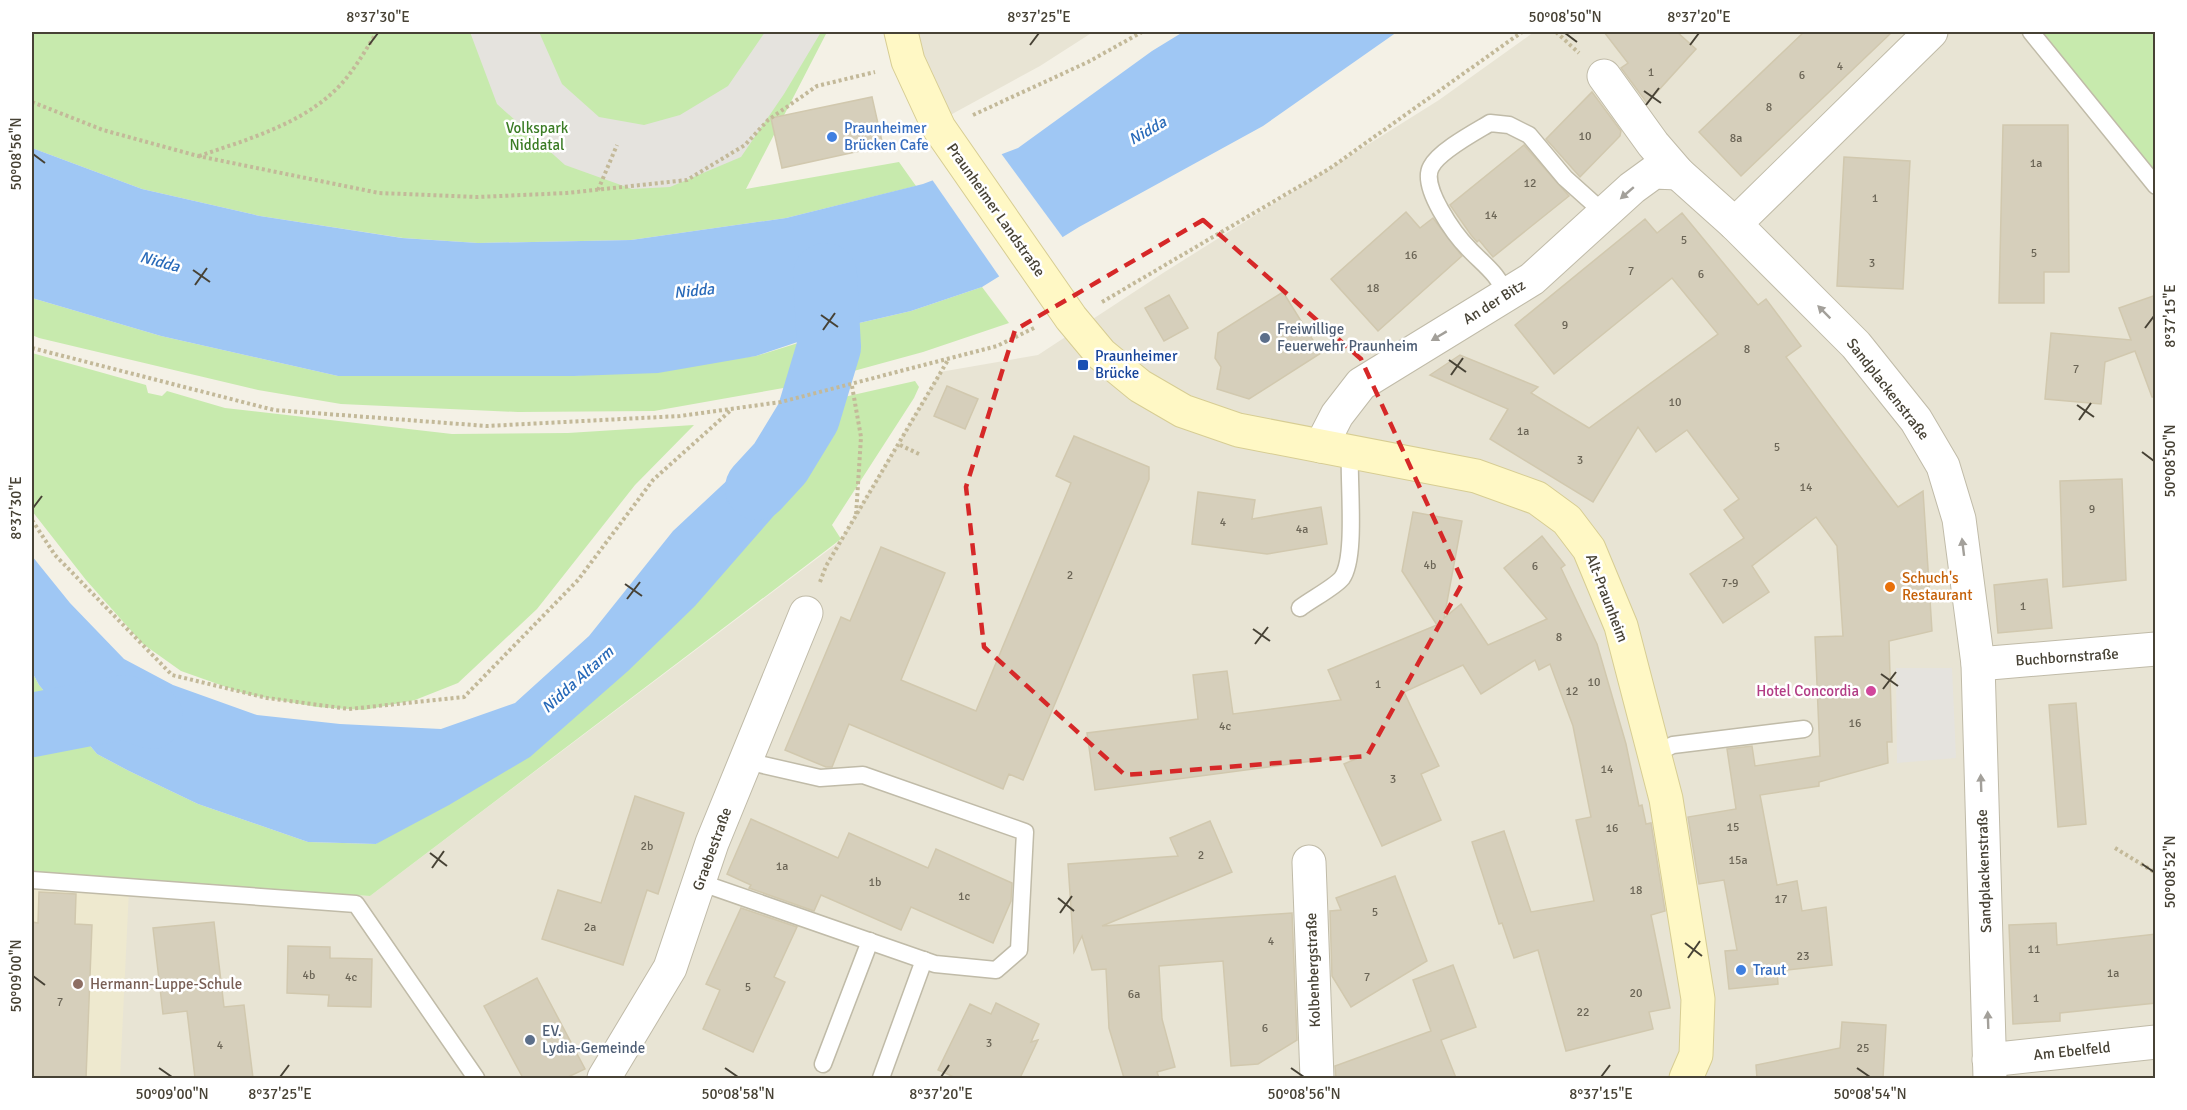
<svg xmlns="http://www.w3.org/2000/svg" width="2187" height="1110" viewBox="0 0 2187 1110" font-family="Signika,sans-serif">
	<style>
		.residential { fill: #e8e4d4 }
		.education { fill: #eee9cf }
		.green { fill: #c7eaad }
		.parking { fill: #e5e3de }
		.water { fill: #9fc7f4 }
		.pier { fill: #f4f1e6 }
		.lines { fill: none; stroke-linecap: round; stroke-linejoin: round }
		.river { stroke: #9fc7f4; stroke-width: 64 }
		.building { fill: #d6cfbb; stroke: #d1c8ae; stroke-width: 1.5 }
		.lane-casing { stroke: #c0bba8; stroke-width: 19 }
		.street-casing { stroke: #c0bba8; stroke-width: 35 }
		.secondary-casing { stroke: #d7cd93; stroke-width: 35 }
		.path { stroke: #c3b999; stroke-width: 4; stroke-dasharray: 3 3; stroke-linecap: butt }
		.lane { stroke: #fff; stroke-width: 16 }
		.street { stroke: #fff; stroke-width: 33 }
		.secondary { stroke: #fff8c5; stroke-width: 33 }
		.oneway { fill: #a3a09a }
		.marked { fill: none; stroke: #d62828; stroke-width: 4.5; stroke-dasharray: 12 8; stroke-linejoin: round }
		.ticks { fill: none; stroke: #474235; stroke-width: 2 }
		.shop-dot { fill: #3f7fe0; stroke: #fff; stroke-width: 2 }
		.service-dot { fill: #5c6f8a; stroke: #fff; stroke-width: 2 }
		.transit-dot { fill: #1a4fb4; stroke: #fff; stroke-width: 2 }
		.food-dot { fill: #e8710a; stroke: #fff; stroke-width: 2 }
		.hotel-dot { fill: #d1479c; stroke: #fff; stroke-width: 2 }
		.education-dot { fill: #8d6e63; stroke: #fff; stroke-width: 2 }
		.labels { text-anchor: middle; stroke-width: 5; stroke-linejoin: round; paint-order: stroke }
		.number-label { font-size: 12px; fill: #6b6556 }
		.park-label { font-size: 15px; fill: #3b7c25; stroke: #fff }
		.shop-label { font-size: 15px; fill: #366cbe; stroke: #fff; text-anchor: start }
		.street-label { font-size: 15px; fill: #474235; stroke: #fff }
		.service-label { font-size: 15px; fill: #4e5e75; stroke: #fff; text-anchor: start }
		.transit-label { font-size: 15px; fill: #164399; stroke: #fff; text-anchor: start }
		.food-label { font-size: 15px; fill: #c56008; stroke: #fff; text-anchor: start }
		.hotel-label { font-size: 15px; fill: #b23c85; stroke: #fff; text-anchor: end }
		.education-label { font-size: 15px; fill: #785e54; stroke: #fff; text-anchor: start }
		.water-label { font-size: 16px; font-style: italic; fill: #286ab9; stroke: #fff }
		.neatline { fill: none; stroke: #474235; stroke-width: 2 }
		.ticks-label { font-size: 15px; text-anchor: middle; fill: #474235 }
	</style>
	<rect width="100%" height="100%" fill="#f4f1e6"/>
	<g class="residential">
		<polygon points="910,32 1093,32 1040,66 943,119"/>
		<polygon points="1534,32 2020,32 2155,189 2155,1078 32,1078 125,883 370,896 835,545 841,539 940,372 1038,355 1163,273 1439,100"/>
	</g>
	<polygon class="education" points="32,885 129,889 120,1078 32,1078"/>
	<g class="green">
		<polygon points="32,32 827,32 746,189 899,162 916,186 786,218 631,240 478,243 403,238 260,216 142,189 32,148"/>
		<polygon points="2020,32 2155,32 2155,189"/>
		<polygon points="982,287 1009,323 923,352 828,378 842,327 911,311"/>
		<polygon points="32,298 161,336 338,376 574,376 756,356 811,339 789,387 654,411 518,412 341,404 258,390 39,338 32,335"/>
		<polygon points="32,353 146,385 148,393 162,396 167,391 225,408 452,434 568,433 694,425 635,485 537,609 458,683 415,700 364,710 317,707 246,694 181,671 143,644 86,580 32,511"/>
		<polygon points="915,381 919,387 914,398 832,525 841,539 370,896 32,874 32,672 39,685 97,754 129,771 198,804 308,842 376,844 778,511 827,432 804,406"/>
	</g>
	<g class="parking">
		<polygon points="470,32 539,32 562,84 599,117 644,125 680,115 728,86 765,32 821,32 784,94 741,157 670,187 632,189 565,165 497,104"/>
		<polygon points="1896,668 1952,668 1956,758 1897,763"/>
	</g>
	<g class="water">
		<polygon points="1183,32 1397,32 1263,126 1079,227 982,287 911,311 842,327 756,356 658,373 574,376 338,376 161,336 32,298 32,148 142,189 260,216 402,238 478,243 631,240 786,218 923,184 1018,148 1152,51"/>
		<polygon points="808,417 823,434 778,511 695,606 628,671 530,757 449,805 376,844 308,842 198,804 129,771 97,754 39,685 32,672 32,556 70,603 124,659 173,685 257,715 340,724 441,729 515,703 589,636 673,531 749,460"/>
	</g>
	<polygon class="pier" points="1000,152 1064,239 1001,279 931,178"/>
	<g class="lines">
		<g class="river">
			<polyline points="757,488 780,463 808,417 829,347 825,275"/>
			<polyline points="32,725 125,707 151,717"/>
		</g>
	</g>
	<g class="building">
		<polygon points="1604,32 1677,32 1696,49 1647,103 1621,68 1628,63"/>
		<polygon points="1804,32 1892,32 1741,176 1699,132"/>
		<polygon points="1592,92 1621,131 1620,136 1580,177 1546,139"/>
		<polygon points="872,97 883,146 782,168 771,118"/>
		<polygon points="2003,125 2068,125 2069,272 2044,272 2044,303 1999,303"/>
		<polygon points="1524,145 1569,196 1493,257 1479,240 1477,242 1471,235 1450,205"/>
		<polygon points="1844,157 1910,161 1903,289 1837,286"/>
		<polygon points="1406,212 1420,228 1433,218 1462,256 1378,331 1331,279"/>
		<polygon points="1682,213 1758,305 1766,299 1801,346 1786,357 1898,507 1923,491 1932,631 1889,641 1892,742 1887,742 1888,763 1819,782 1819,786 1760,795 1777,885 1797,881 1802,911 1826,907 1832,965 1777,971 1778,984 1729,989 1725,951 1737,950 1724,880 1699,884 1688,817 1736,809 1727,749 1752,746 1755,766 1820,756 1815,637 1843,636 1837,546 1816,517 1752,566 1769,592 1723,623 1690,574 1744,538 1724,510 1739,499 1687,430 1656,452 1638,427 1593,502 1490,439 1508,409 1430,375 1460,355 1538,387 1531,393 1589,428 1718,334 1672,278 1554,374 1515,325 1645,219 1657,233"/>
		<polygon points="1283,292 1321,353 1249,399 1217,389 1221,367 1215,358 1218,333"/>
		<polygon points="1169,295 1188,328 1164,341 1145,308"/>
		<polygon points="2156,295 2156,397 2152,397 2135,351 2105,362 2101,404 2045,399 2051,333 2131,340 2119,308"/>
		<polygon points="947,386 978,399 965,429 934,416"/>
		<polygon points="1074,436 1149,467 1149,479 1023,780 1009,774 1003,789 849,724 832,767 826,767 785,750 841,617 850,621 881,547 945,573 901,680 976,711 1071,483 1056,476"/>
		<polygon points="2122,479 2126,580 2063,587 2060,481"/>
		<polygon points="1198,492 1255,500 1252,519 1321,507 1327,544 1267,554 1192,544"/>
		<polygon points="1413,512 1462,521 1444,618 1461,604 1488,645 1547,619 1504,568 1542,536 1565,565 1561,568 1597,644 1626,744 1639,806 1642,805 1646,824 1651,823 1665,911 1651,915 1670,1008 1649,1012 1653,1029 1566,1051 1538,950 1514,958 1502,923 1499,924 1472,842 1504,831 1531,912 1594,901 1576,820 1591,817 1573,726 1550,664 1539,670 1535,660 1481,694 1463,665 1404,692 1439,766 1421,774 1441,820 1382,846 1344,764 1358,758 1358,755 1095,790 1087,733 1198,719 1193,675 1227,671 1233,714 1341,700 1328,670 1437,625 1402,571"/>
		<polygon points="2047,579 2052,628 1998,633 1994,585"/>
		<polygon points="2076,703 2086,824 2058,827 2049,705"/>
		<polygon points="635,796 684,813 658,894 647,890 623,965 542,939 558,890 601,903"/>
		<polygon points="751,819 838,858 849,833 928,868 936,849 1012,883 1011,901 993,943 911,907 901,930 821,895 814,911 749,888 751,885 727,874"/>
		<polygon points="1210,821 1232,872 1102,926 1292,913 1297,1040 1258,1064 1231,1066 1223,961 1159,966 1162,1019 1175,1067 1157,1072 1159,1078 1124,1078 1109,1028 1106,969 1092,970 1082,936 1074,952 1068,864 1178,856 1170,838"/>
		<polygon points="1395,876 1427,961 1351,1007 1332,976 1330,911 1341,910 1336,898"/>
		<polygon points="39,892 76,894 75,924 92,925 86,1078 32,1078 32,922 38,923"/>
		<polygon points="741,908 797,927 774,977 785,982 753,1052 703,1029 720,990 706,984"/>
		<polygon points="214,922 224,1007 244,1005 253,1078 195,1078 187,1011 163,1014 153,928"/>
		<polygon points="2056,923 2057,945 2156,934 2156,1003 2060,1013 2060,1021 2013,1024 2009,925"/>
		<polygon points="288,946 330,947 330,958 372,959 371,1007 328,1006 329,995 287,993"/>
		<polygon points="1453,965 1476,1027 1441,1040 1456,1078 1336,1078 1335,1066 1431,1031 1413,980"/>
		<polygon points="537,978 585,1069 566,1078 523,1078 484,1006"/>
		<polygon points="996,1003 1039,1024 1031,1042 1038,1040 1020,1078 956,1078 938,1070 970,1004 991,1014"/>
		<polygon points="1842,1022 1886,1025 1883,1078 1757,1078 1756,1065 1840,1048"/>
	</g>
	<g class="lines">
		<defs>
			<g id="lane">
				<polyline points="2031,32 2156,186"/>
				<path d="M1505 295C1500 275 1483 264 1469 249 1455 235 1420 187 1431 167 1439 151 1475 132 1490 123L1509 125 1529 135 1565 178 1594 204 1599 218"/>
				<path d="M1300 608C1310 600 1335 587 1342 578 1357 557 1348 480 1350 450"/>
				<polyline points="1654,754 1673,745 1804,729"/>
				<polyline points="32,880 356,904 476,1078"/>
				<polyline points="699,882 935,964 996,970 1019,950 1025,832 863,775 820,778 746,761"/>
				<polyline points="823,1064 870,941"/>
				<polyline points="881,1078 924,960"/>
			</g>
			<g id="street">
				<polyline points="1604,76 1653,144 1678,173 1735,224 1856,345 1916,420 1943,466 1959,519 1978,664 1990,1078"/>
				<polyline points="1735,224 1931,32"/>
				<polyline points="1321,446 1337,415 1361,384 1532,279 1632,188 1654,172 1678,173"/>
				<polyline points="1978,664 2156,649"/>
				<polyline points="1309,862 1317,1078"/>
				<polyline points="1989,1060 2156,1042"/>
				<polyline points="604,1078 670,968 712,843 806,613"/>
			</g>
			<polyline id="secondary" points="901,32 908,61 939,128 1071,318 1101,354 1140,386 1183,411 1238,430 1476,476 1537,498 1567,520 1589,549 1621,626 1666,799 1698,999 1696,1055 1686,1078"/>
		</defs>
		<use href="#lane" class="lane-casing"/>
		<use href="#street" class="street-casing"/>
		<use href="#secondary" class="secondary-casing"/>
		<g class="path">
			<polyline points="1556,32 1579,53"/>
			<polyline points="32,102 103,130 198,156 379,193 478,197 567,193 687,180 745,145 768,120 817,86 875,72"/>
			<polyline points="973,115 1088,62 1142,32"/>
			<path d="M199 156C243 141 295 126 330 95 350 78 363 54 377 32"/>
			<polyline points="598,190 617,145"/>
			<polyline points="1102,302 1329,169 1522,32"/>
			<polyline points="32,348 274,410 487,426 680,416 781,402 997,346 1036,327"/>
			<polyline points="852,386 861,437 856,516"/>
			<polyline points="900,445 919,454"/>
			<polyline points="32,520 55,555 172,675 267,698 349,709 464,697 578,580 653,480 731,410"/>
			<polyline points="820,582 826,566 948,360"/>
			<polyline points="2115,848 2156,873"/>
		</g>
		<use href="#lane" class="lane"/>
		<use href="#street" class="street"/>
		<use href="#secondary" class="secondary"/>
	</g>
	<defs><path id="oneway-solid" d="M-6-.8H1V-3.2L6.5 0L1 3.2V.8H-6Z" transform="scale(1.5)"/></defs>
	<g class="oneway">
		<use href="#oneway-solid" transform="translate(1627 193) rotate(139)"/>
		<use href="#oneway-solid" transform="translate(1824 312) rotate(-135)"/>
		<use href="#oneway-solid" transform="translate(1439 336) rotate(149)"/>
		<use href="#oneway-solid" transform="translate(1963 547) rotate(-97)"/>
		<use href="#oneway-solid" transform="translate(1981 783) rotate(-92)"/>
		<use href="#oneway-solid" transform="translate(1988 1020) rotate(-92)"/>
	</g>
	<path class="marked" d="M1203 220 1361 359 1463 582 1367 756 1125 775 984 647 966 487 1015 330Z"/>
	<path class="ticks" d="M1565 33 1577 42M369 45 378 33M1030 45 1039 33M1690 45 1699 33M1644 91 1661 103M1646 105 1659 88M33 154 45 163M193 270 210 282M195 285 207 268M821 315 838 327M2145 328 2154 316M823 330 835 313M1449 360 1466 372M1451 375 1463 358M2077 405 2094 417M2079 420 2091 403M2142 452 2154 461M33 508 42 496M625 584 642 596M627 599 640 582M1253 629 1270 641M1255 644 1268 627M1881 674 1898 686M1883 689 1896 672M430 853 447 866M2142 864 2154 872M432 868 444 851M1058 898 1074 911M1060 913 1072 896M1685 943 1702 956M1688 958 1700 941M33 976 45 985M159 1068 172 1077M725 1068 738 1077M1291 1068 1304 1077M1857 1068 1870 1077M280 1077 289 1065M941 1077 949 1065M1601 1077 1610 1065"/>
	<g class="shop-dot">
		<circle cx="832" cy="137" r="6"/>
		<circle cx="1741" cy="970" r="6"/>
	</g>
	<g class="service-dot">
		<circle cx="1265" cy="338" r="6"/>
		<circle cx="530" cy="1040" r="6"/>
	</g>
	<rect class="transit-dot" x="1077" y="359" width="12" height="12" rx="3"/>
	<circle class="food-dot" cx="1890" cy="587" r="6"/>
	<circle class="hotel-dot" cx="1871" cy="691" r="6"/>
	<circle class="education-dot" cx="78" cy="984" r="6"/>
	<g class="labels">
		<g class="number-label">
			<text x="1840" y="70">4</text>
			<text x="1651" y="76">1</text>
			<text x="1802" y="79">6</text>
			<text x="1769" y="111">8</text>
			<text x="1585" y="140">10</text>
			<text x="1736" y="142">8a</text>
			<text x="2036" y="167">1a</text>
			<text x="1530" y="187">12</text>
			<text x="1875" y="202">1</text>
			<text x="1491" y="219">14</text>
			<text x="1684" y="244">5</text>
			<text x="2034" y="257">5</text>
			<text x="1411" y="259">16</text>
			<text x="1872" y="267">3</text>
			<text x="1631" y="275">7</text>
			<text x="1701" y="278">6</text>
			<text x="1373" y="292">18</text>
			<text x="1565" y="329">9</text>
			<text x="1747" y="353">8</text>
			<text x="2076" y="373">7</text>
			<text x="1675" y="406">10</text>
			<text x="1523" y="435">1a</text>
			<text x="1777" y="451">5</text>
			<text x="1580" y="464">3</text>
			<text x="1806" y="491">14</text>
			<text x="2092" y="513">9</text>
			<text x="1223" y="526">4</text>
			<text x="1302" y="533">4a</text>
			<text x="1430" y="569">4b</text>
			<text x="1535" y="570">6</text>
			<text x="1070" y="579">2</text>
			<text x="1730" y="587">7-9</text>
			<text x="2023" y="610">1</text>
			<text x="1559" y="641">8</text>
			<text x="1594" y="686">10</text>
			<text x="1378" y="688">1</text>
			<text x="1572" y="695">12</text>
			<text x="1855" y="727">16</text>
			<text x="1225" y="730">4c</text>
			<text x="1607" y="773">14</text>
			<text x="1393" y="783">3</text>
			<text x="1733" y="831">15</text>
			<text x="1612" y="832">16</text>
			<text x="647" y="850">2b</text>
			<text x="1201" y="859">2</text>
			<text x="1738" y="864">15a</text>
			<text x="782" y="870">1a</text>
			<text x="875" y="886">1b</text>
			<text x="1636" y="894">18</text>
			<text x="964" y="900">1c</text>
			<text x="1781" y="903">17</text>
			<text x="1375" y="916">5</text>
			<text x="590" y="931">2a</text>
			<text x="1271" y="945">4</text>
			<text x="2034" y="953">11</text>
			<text x="1803" y="960">23</text>
			<text x="2113" y="977">1a</text>
			<text x="309" y="979">4b</text>
			<text x="351" y="981">4c</text>
			<text x="1367" y="981">7</text>
			<text x="748" y="991">5</text>
			<text x="1636" y="997">20</text>
			<text x="1134" y="998">6a</text>
			<text x="2036" y="1002">1</text>
			<text x="60" y="1006">7</text>
			<text x="1583" y="1016">22</text>
			<text x="1265" y="1032">6</text>
			<text x="989" y="1047">3</text>
			<text x="220" y="1049">4</text>
			<text x="1863" y="1052">25</text>
		</g>
		<g class="park-label">
			<text x="537" y="133">Volkspark<tspan x="537" dy="17">Niddatal</tspan></text>
		</g>
		<g class="shop-label">
			<text x="844" y="133">Praunheimer<tspan x="844" dy="17">Brücken Cafe</tspan></text>
			<text x="1753" y="975">Traut</text>
		</g>
		<g class="street-label">
			<text transform="translate(996 210) rotate(55)" y="5">Praunheimer Landstraße</text>
			<text transform="translate(1494 302) rotate(-32)" y="5">An der Bitz</text>
			<text transform="translate(1888 389) rotate(52)" y="5">Sandplackenstraße</text>
			<text transform="translate(1607 598) rotate(69)" y="5">Alt-Praunheim</text>
			<text transform="translate(2067 657) rotate(-4)" y="5">Buchbornstraße</text>
			<text transform="translate(712 849) rotate(-70)" y="5">Graebestraße</text>
			<text transform="translate(1984 871) rotate(-92)" y="5">Sandplackenstraße</text>
			<text transform="translate(1313 970) rotate(-92)" y="5">Kolbenbergstraße</text>
			<text transform="translate(2072 1051) rotate(-6)" y="5">Am Ebelfeld</text>
		</g>
		<g class="service-label">
			<text x="1277" y="334">Freiwillige<tspan x="1277" dy="17">Feuerwehr Praunheim</tspan></text>
			<text x="542" y="1036">EV.<tspan x="542" dy="17">Lydia-Gemeinde</tspan></text>
		</g>
		<g class="transit-label">
			<text x="1095" y="361">Praunheimer<tspan x="1095" dy="17">Brücke</tspan></text>
		</g>
		<g class="food-label">
			<text x="1902" y="583">Schuch's<tspan x="1902" dy="17">Restaurant</tspan></text>
		</g>
		<g class="hotel-label">
			<text x="1859" y="696">Hotel Concordia</text>
		</g>
		<g class="education-label">
			<text x="90" y="989">Hermann-Luppe-Schule</text>
		</g>
		<g class="water-label">
			<text transform="translate(1147 130) rotate(-30)" y="6">Nidda</text>
			<text transform="translate(160 261) rotate(15)" y="6">Nidda</text>
			<text transform="translate(694 290) rotate(-6)" y="6">Nidda</text>
			<text transform="translate(577 679) rotate(-42)" y="6">Nidda Altarm</text>
		</g>
	</g>
	<rect width="2187" height="1110" fill="none" stroke="#ffffff" stroke-width="66"/>
	<rect x="33" y="33" width="2121" height="1044" class="neatline"/>
	<g class="ticks-label">
		<text x="378" y="22">8°37'30"E</text>
		<text x="1039" y="22">8°37'25"E</text>
		<text x="1565" y="22">50°08'50"N</text>
		<text x="1699" y="22">8°37'20"E</text>
		<text transform="translate(16 154) rotate(-90)" y="5">50°08'56"N</text>
		<text transform="translate(2170 316) rotate(-90)" y="5">8°37'15"E</text>
		<text transform="translate(2170 461) rotate(-90)" y="5">50°08'50"N</text>
		<text transform="translate(16 508) rotate(-90)" y="5">8°37'30"E</text>
		<text transform="translate(2170 872) rotate(-90)" y="5">50°08'52"N</text>
		<text transform="translate(16 976) rotate(-90)" y="5">50°09'00"N</text>
		<text x="172" y="1099">50°09'00"N</text>
		<text x="280" y="1099">8°37'25"E</text>
		<text x="738" y="1099">50°08'58"N</text>
		<text x="941" y="1099">8°37'20"E</text>
		<text x="1304" y="1099">50°08'56"N</text>
		<text x="1601" y="1099">8°37'15"E</text>
		<text x="1870" y="1099">50°08'54"N</text>
	</g>
</svg>
